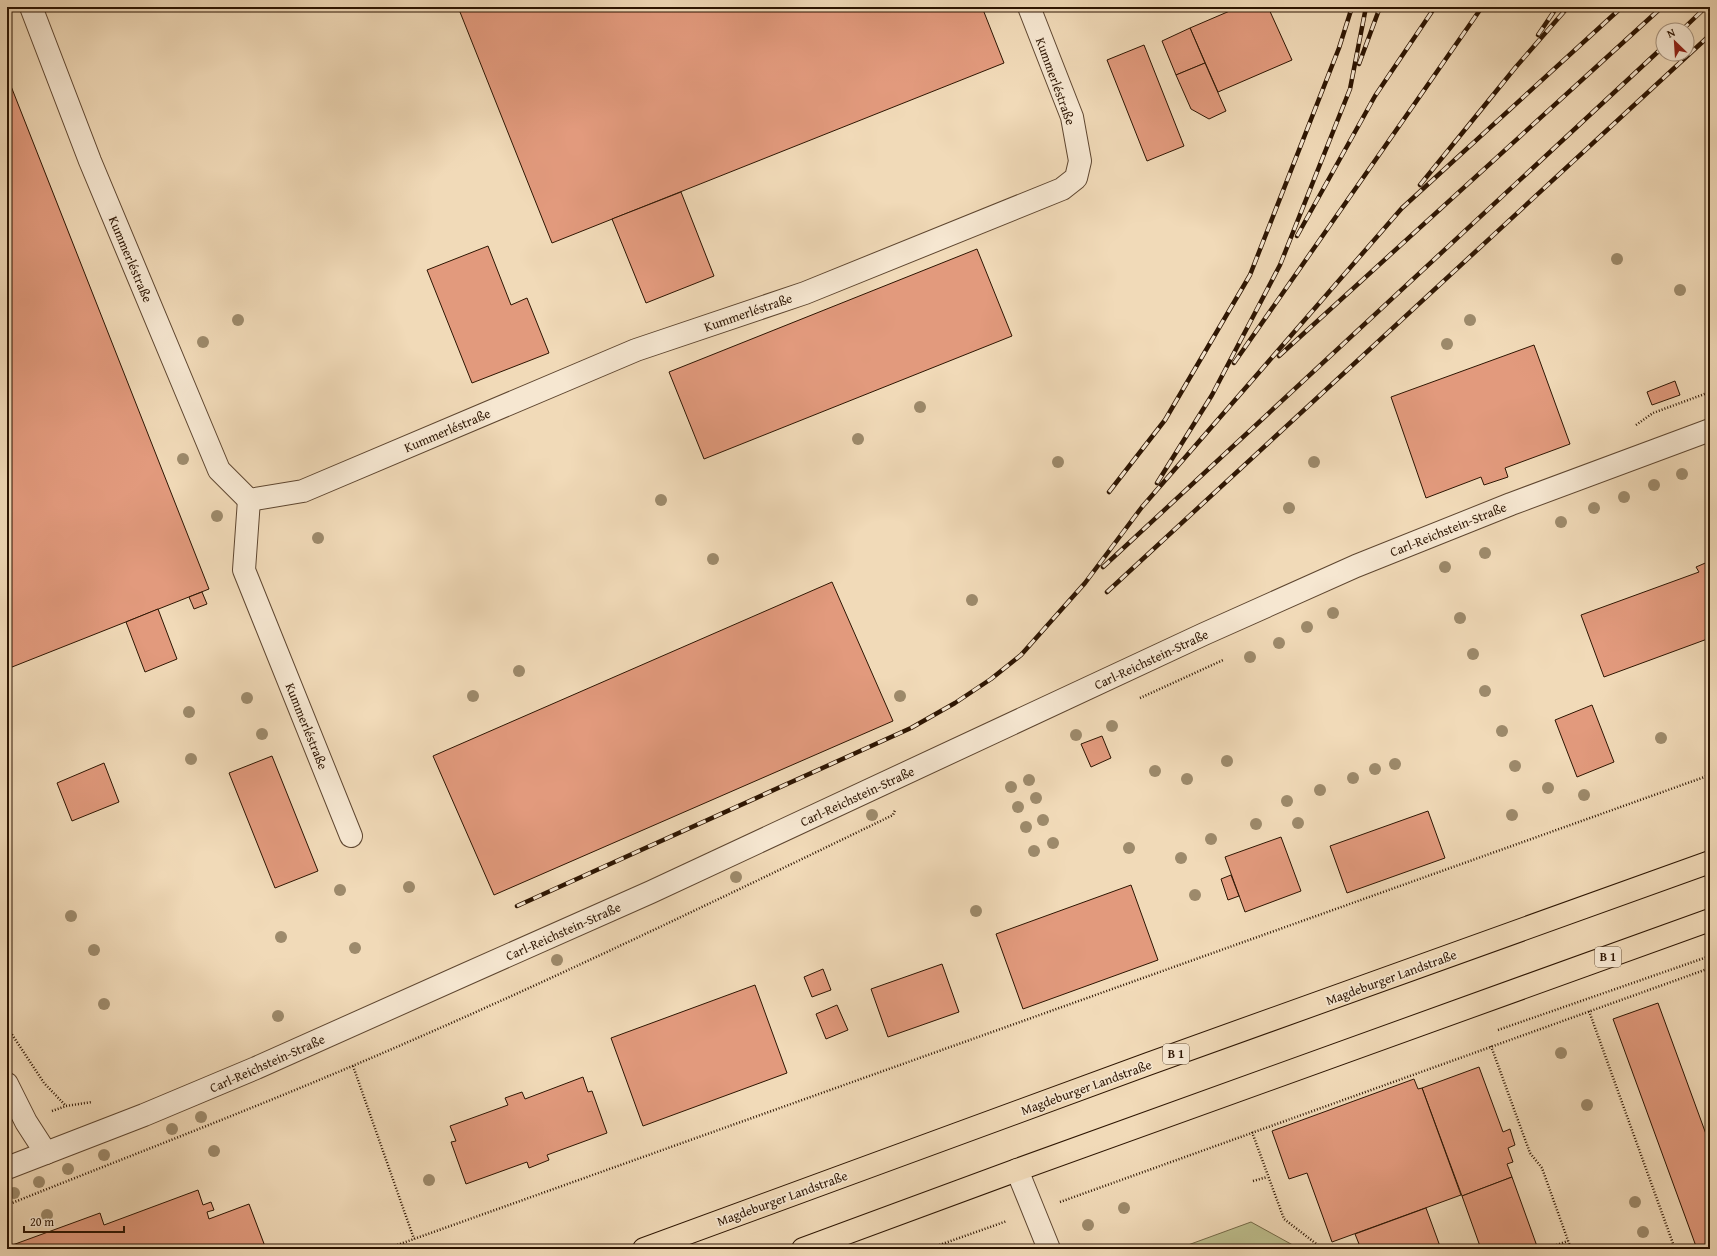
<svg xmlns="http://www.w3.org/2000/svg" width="1717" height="1256" viewBox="0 0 1717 1256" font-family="'Gentium Book Plus',serif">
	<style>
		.green { fill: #bdbe8d; stroke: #756a48 }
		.building { fill: #e29a7d; stroke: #2d1502 }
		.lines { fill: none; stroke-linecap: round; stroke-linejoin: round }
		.minor-casing { stroke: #5e4630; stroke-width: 24 }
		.major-casing { stroke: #2d1502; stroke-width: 24 }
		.path { stroke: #2d1502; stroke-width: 2.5; stroke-dasharray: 1 2; stroke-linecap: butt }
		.minor { stroke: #f6e7d1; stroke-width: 22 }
		.major { stroke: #f1dab8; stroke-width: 22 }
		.rail-casing { stroke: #2d1502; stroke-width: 4.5 }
		.rail { stroke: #f6e7d1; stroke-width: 3; stroke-dasharray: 9; stroke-linecap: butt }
		.tree { fill: #9d8a6b }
		.labels { text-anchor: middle; stroke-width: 3.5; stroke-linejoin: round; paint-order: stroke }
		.shield { fill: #f6e7d1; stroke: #695440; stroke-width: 1 }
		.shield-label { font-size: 12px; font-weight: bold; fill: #2d1502 }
		.street-label { font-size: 13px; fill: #2d1502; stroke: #f6e7d1 }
	</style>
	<rect width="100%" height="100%" fill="#f1dab8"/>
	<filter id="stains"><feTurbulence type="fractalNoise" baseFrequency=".005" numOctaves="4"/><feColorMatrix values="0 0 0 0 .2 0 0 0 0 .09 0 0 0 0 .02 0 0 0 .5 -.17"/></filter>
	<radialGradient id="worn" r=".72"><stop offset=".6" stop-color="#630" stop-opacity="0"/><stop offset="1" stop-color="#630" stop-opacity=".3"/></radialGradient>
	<polygon class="green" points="1251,1222 1300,1249 1177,1249"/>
	<g class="building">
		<polygon points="458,7 982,7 1004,63 552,243"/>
		<polygon points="1239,7 1268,7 1292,60 1218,92 1190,28"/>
		<polygon points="1190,28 1205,63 1176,75 1162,41"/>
		<polygon points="1144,45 1184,146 1147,161 1107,60"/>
		<polygon points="1205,63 1226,111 1209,119 1191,109 1176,75"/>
		<polygon points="7,76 209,589 7,669"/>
		<polygon points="681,192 714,276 646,303 612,219"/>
		<polygon points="488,246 511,305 527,298 549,353 472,383 427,270"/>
		<polygon points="977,249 1012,336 704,459 669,372"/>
		<polygon points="1534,345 1570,444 1505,468 1508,477 1484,485 1481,477 1426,498 1391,397"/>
		<polygon points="1675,381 1680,395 1652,405 1647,392"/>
		<polygon points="1710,561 1710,638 1604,677 1581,615 1699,572 1696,567"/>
		<polygon points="832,582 893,721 494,895 433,756"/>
		<polygon points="202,592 207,604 194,609 189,597"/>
		<polygon points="158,609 177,659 145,672 126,622"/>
		<polygon points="1592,705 1614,762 1577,777 1555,720"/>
		<polygon points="1102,736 1111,758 1091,767 1081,744"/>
		<polygon points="272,756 318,871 275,888 229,773"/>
		<polygon points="104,763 119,802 72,821 57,783"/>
		<polygon points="1428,811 1445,858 1347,893 1330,846"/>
		<polygon points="1281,837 1301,891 1245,912 1225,857"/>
		<polygon points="1231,875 1239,896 1228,900 1221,879"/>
		<polygon points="1131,885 1158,960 1023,1009 996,934"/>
		<polygon points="942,964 959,1012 888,1037 871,989"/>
		<polygon points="823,969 831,990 812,997 804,977"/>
		<polygon points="755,985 787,1073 643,1126 611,1038"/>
		<polygon points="1658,1003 1710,1145 1710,1249 1697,1249 1613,1019"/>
		<polygon points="837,1005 848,1030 826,1039 816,1014"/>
		<polygon points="1479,1067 1503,1132 1510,1129 1515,1145 1508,1148 1513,1162 1507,1164 1512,1177 1462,1196 1422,1088"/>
		<polygon points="583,1077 588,1092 592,1091 607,1133 547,1155 549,1160 529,1168 527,1162 466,1184 451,1142 456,1141 450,1126 508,1105 505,1098 522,1092 525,1099"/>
		<polygon points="1414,1079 1418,1089 1422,1088 1461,1195 1332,1242 1307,1173 1289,1179 1272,1131"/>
		<polygon points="1512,1177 1538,1249 1481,1249 1462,1196"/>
		<polygon points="198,1190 203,1205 211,1202 214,1210 207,1212 209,1219 249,1204 266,1249 7,1249 7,1247 100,1213 104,1225"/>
		<polygon points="1426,1208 1441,1249 1361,1249 1355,1234"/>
	</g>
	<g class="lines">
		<defs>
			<g id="minor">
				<polyline points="31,7 90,161 219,470 249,500 303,491 636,350 805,293 1062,189 1076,178 1080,161 1072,117 1029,7"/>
				<polyline points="249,500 244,570 351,836"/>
				<polyline points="7,1084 26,1122 46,1153"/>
				<polyline points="7,1168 144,1115 256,1068 464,975 651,892 1204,634 1356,566 1511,504 1710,430"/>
				<polyline points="1017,1170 1049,1249"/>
			</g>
			<g id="major">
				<polyline points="644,1249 1148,1064 1710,862"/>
				<polyline points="803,1249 1017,1170 1710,920"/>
			</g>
		</defs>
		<use href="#minor" class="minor-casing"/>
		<use href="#major" class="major-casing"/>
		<g class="path">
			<polyline points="1636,425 1653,413 1710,392"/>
			<polyline points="1140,698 1223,660"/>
			<polyline points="1589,1011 1675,1249"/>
			<polyline points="7,1027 44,1083 66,1106 92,1102"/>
			<polyline points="1498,1030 1710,956"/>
			<polyline points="1491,1046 1530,1153 1542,1168 1571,1249"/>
			<polyline points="353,1066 414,1239"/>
			<polyline points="52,1111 66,1106"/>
			<polyline points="1252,1132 1284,1219 1323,1249"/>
			<polyline points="1253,1181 1267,1177"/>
			<polyline points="1060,1202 1710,968"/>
			<path d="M7 1205C122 1159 237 1115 350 1067 534 989 713 902 893 815L895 810"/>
			<polyline points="386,1249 1710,775"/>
			<polyline points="928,1249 1007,1221"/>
			<polyline points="1545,1249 1568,1241"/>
		</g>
		<use href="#minor" class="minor"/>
		<use href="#major" class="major"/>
		<defs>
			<g id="rail">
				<polyline points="1682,30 1706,7"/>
				<polyline points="1538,35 1557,7"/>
				<polyline points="1359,64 1380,7"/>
				<polyline points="1420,185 1515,68 1568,7"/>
				<polyline points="1297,236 1375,96 1435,7"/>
				<polyline points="1279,356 1662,7"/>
				<polyline points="1234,363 1482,7"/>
				<polyline points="1157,483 1212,395 1280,265 1350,89 1366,7"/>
				<polyline points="1109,492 1165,420 1250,275 1339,48 1352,7"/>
				<polyline points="1103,567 1663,47"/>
				<polyline points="1107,592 1710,35"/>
				<polyline points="517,906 911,728 955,703 991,679 1021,655 1085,583 1142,507 1402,208 1622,7"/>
			</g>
		</defs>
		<use href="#rail" class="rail-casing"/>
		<use href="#rail" class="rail"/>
	</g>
	<g class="tree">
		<circle cx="1617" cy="259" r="6"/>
		<circle cx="1680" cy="290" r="6"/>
		<circle cx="238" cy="320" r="6"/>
		<circle cx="1470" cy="320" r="6"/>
		<circle cx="203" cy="342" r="6"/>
		<circle cx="1447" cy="344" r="6"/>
		<circle cx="920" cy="407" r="6"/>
		<circle cx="858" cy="439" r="6"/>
		<circle cx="183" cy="459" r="6"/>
		<circle cx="1058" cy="462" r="6"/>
		<circle cx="1314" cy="462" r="6"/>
		<circle cx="1682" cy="474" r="6"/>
		<circle cx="1654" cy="485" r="6"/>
		<circle cx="1624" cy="497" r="6"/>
		<circle cx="661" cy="500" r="6"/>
		<circle cx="1289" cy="508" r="6"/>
		<circle cx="1594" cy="508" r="6"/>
		<circle cx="217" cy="516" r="6"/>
		<circle cx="1561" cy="522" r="6"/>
		<circle cx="318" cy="538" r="6"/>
		<circle cx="1485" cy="553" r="6"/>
		<circle cx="713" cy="559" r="6"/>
		<circle cx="1445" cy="567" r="6"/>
		<circle cx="972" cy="600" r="6"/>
		<circle cx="1333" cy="613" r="6"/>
		<circle cx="1460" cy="618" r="6"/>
		<circle cx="1307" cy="627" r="6"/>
		<circle cx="1279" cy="643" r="6"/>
		<circle cx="1473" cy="654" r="6"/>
		<circle cx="1250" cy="657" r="6"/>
		<circle cx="519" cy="671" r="6"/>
		<circle cx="1485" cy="691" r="6"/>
		<circle cx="473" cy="696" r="6"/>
		<circle cx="900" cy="696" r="6"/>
		<circle cx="247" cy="698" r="6"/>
		<circle cx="189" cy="712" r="6"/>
		<circle cx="1112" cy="726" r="6"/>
		<circle cx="1502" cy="731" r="6"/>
		<circle cx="262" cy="734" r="6"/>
		<circle cx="1076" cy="735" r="6"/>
		<circle cx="1661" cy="738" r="6"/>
		<circle cx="191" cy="759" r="6"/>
		<circle cx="1227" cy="761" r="6"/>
		<circle cx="1395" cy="764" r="6"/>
		<circle cx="1515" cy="766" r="6"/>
		<circle cx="1375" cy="769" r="6"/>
		<circle cx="1155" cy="771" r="6"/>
		<circle cx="1353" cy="778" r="6"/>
		<circle cx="1187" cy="779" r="6"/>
		<circle cx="1029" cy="780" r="6"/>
		<circle cx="1011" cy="787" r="6"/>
		<circle cx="1548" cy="788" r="6"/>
		<circle cx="1320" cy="790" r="6"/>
		<circle cx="1584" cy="795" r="6"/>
		<circle cx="1036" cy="798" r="6"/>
		<circle cx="1287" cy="801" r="6"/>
		<circle cx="1018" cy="807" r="6"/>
		<circle cx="872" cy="815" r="6"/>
		<circle cx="1512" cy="815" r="6"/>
		<circle cx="1043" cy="820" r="6"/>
		<circle cx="1298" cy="823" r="6"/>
		<circle cx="1256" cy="824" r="6"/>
		<circle cx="1026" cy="827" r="6"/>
		<circle cx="1211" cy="839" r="6"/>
		<circle cx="1053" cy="843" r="6"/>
		<circle cx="1129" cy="848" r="6"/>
		<circle cx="1034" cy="851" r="6"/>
		<circle cx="1181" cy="858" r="6"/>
		<circle cx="736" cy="877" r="6"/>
		<circle cx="409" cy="887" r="6"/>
		<circle cx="340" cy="890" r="6"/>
		<circle cx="1195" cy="895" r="6"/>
		<circle cx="976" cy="911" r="6"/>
		<circle cx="71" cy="916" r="6"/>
		<circle cx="281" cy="937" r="6"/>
		<circle cx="355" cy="948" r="6"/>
		<circle cx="94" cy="950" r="6"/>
		<circle cx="557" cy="960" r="6"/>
		<circle cx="104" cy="1004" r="6"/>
		<circle cx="278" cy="1016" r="6"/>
		<circle cx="1561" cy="1053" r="6"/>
		<circle cx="1587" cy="1105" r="6"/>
		<circle cx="201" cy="1117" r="6"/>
		<circle cx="172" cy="1129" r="6"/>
		<circle cx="214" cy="1151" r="6"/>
		<circle cx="104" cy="1155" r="6"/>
		<circle cx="68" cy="1169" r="6"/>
		<circle cx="429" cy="1180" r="6"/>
		<circle cx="39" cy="1182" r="6"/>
		<circle cx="14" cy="1193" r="6"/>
		<circle cx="1635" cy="1202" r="6"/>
		<circle cx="1124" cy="1208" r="6"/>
		<circle cx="47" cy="1215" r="6"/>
		<circle cx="1088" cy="1225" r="6"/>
		<circle cx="1643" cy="1232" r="6"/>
	</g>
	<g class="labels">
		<g class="shield">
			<rect x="1595" y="947" width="26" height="20" rx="3"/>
			<rect x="1163" y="1044" width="26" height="20" rx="3"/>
		</g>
		<g class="shield-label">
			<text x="1608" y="961">B 1</text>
			<text x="1176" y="1058">B 1</text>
		</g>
		<g class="street-label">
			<text transform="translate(1056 81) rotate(70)" y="5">Kummerléstraße</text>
			<text transform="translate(131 259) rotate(67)" y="5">Kummerléstraße</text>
			<text transform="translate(748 312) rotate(-19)" y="5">Kummerléstraße</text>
			<text transform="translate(447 430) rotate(-23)" y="5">Kummerléstraße</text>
			<text transform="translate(1448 529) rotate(-22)" y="5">Carl-Reichstein-Straße</text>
			<text transform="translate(1151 659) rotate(-25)" y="5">Carl-Reichstein-Straße</text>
			<text transform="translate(307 726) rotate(68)" y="5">Kummerléstraße</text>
			<text transform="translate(857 796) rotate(-25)" y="5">Carl-Reichstein-Straße</text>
			<text transform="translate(563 931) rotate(-24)" y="5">Carl-Reichstein-Straße</text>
			<text transform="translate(1391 977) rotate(-20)" y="5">Magdeburger Landstraße</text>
			<text transform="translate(267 1063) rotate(-24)" y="5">Carl-Reichstein-Straße</text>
			<text transform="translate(1086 1087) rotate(-20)" y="5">Magdeburger Landstraße</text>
			<text transform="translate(782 1198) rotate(-20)" y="5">Magdeburger Landstraße</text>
		</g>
	</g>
	<rect width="1717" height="1256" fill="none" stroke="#f1dab8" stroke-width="24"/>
	<rect x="8" y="8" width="1701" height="1240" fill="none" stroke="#2d1502" stroke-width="2"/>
	<rect x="12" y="12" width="1693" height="1232" fill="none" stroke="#2d1502"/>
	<g transform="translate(1675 42) rotate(335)"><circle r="19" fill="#f6e7d1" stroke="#a6937e"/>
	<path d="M0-3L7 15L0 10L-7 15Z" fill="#8f2418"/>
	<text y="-6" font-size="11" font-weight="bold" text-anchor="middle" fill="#2d1502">N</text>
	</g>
	<path d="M24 1226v6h100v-6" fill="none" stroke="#2d1502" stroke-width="2"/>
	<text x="30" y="1226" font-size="12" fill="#2d1502" stroke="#f6e7d1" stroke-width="3" paint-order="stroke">20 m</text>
	<rect width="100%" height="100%" filter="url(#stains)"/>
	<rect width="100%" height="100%" fill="url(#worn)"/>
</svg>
